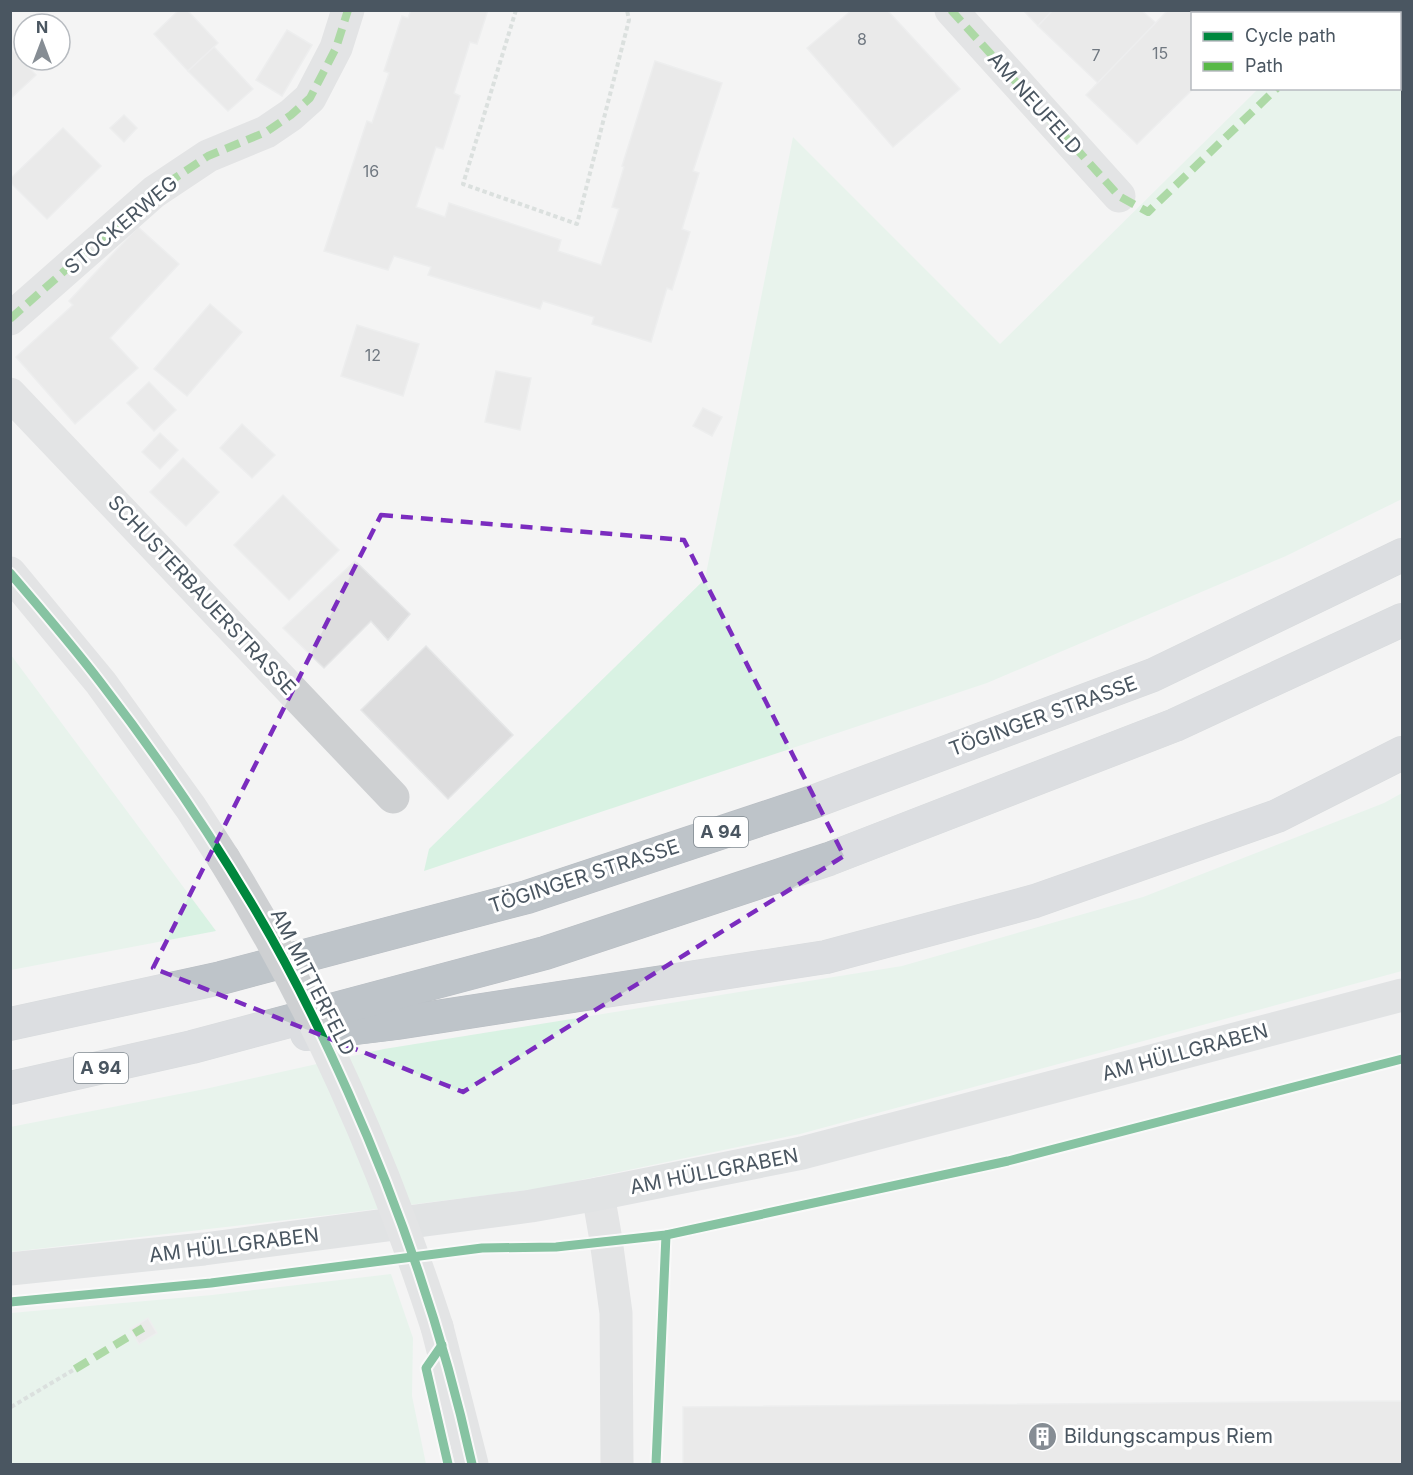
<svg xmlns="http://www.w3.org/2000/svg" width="1413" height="1475" viewBox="0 0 1413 1475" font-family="Inter,sans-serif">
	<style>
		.green { fill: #d9f2e3 }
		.building { fill: #ddddde; stroke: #e5e6e7; stroke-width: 1.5 }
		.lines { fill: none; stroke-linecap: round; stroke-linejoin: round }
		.highway-casing { stroke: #b9bec3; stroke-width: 34 }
		.path { stroke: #bcc7c4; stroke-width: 4; stroke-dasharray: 4.5 3; stroke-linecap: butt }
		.minor { stroke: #ced0d2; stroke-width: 33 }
		.major { stroke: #caced1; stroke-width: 33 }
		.highway { stroke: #bec4c9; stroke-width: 33 }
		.minor-bridge { stroke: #ced0d2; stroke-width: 33 }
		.quiet { stroke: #58b947; stroke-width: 8; stroke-dasharray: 15 8; stroke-linecap: butt }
		.cycleway-casing { stroke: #fff; stroke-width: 13 }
		.cycleway { stroke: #00873e; stroke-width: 9 }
		.marked { fill: none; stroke: #7b2cbf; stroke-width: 4.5; stroke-dasharray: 12 8; stroke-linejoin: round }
		.labels { text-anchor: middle; stroke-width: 6; stroke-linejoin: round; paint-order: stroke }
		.number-label { font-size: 16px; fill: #707881 }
		.shield { fill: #fff; stroke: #808990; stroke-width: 1.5 }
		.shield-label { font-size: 18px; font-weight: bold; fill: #4a5661 }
		.street-label { font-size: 20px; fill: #4a5661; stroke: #fff }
		.poi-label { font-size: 20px; fill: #4a5661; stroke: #fff; text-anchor: start }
	</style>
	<rect width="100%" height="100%" fill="#f4f4f4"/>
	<g class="green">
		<polygon points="1402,53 1402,499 1286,556 987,683 424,871 429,849 705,579 793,137 1000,344 1258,89 1364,88 1366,90 1368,89 1400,88 1400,56"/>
		<polygon points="11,655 216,931 11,970"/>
		<polygon points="1402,793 1402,971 800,1134 543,1188 329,1215 11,1252 10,1127 205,1089 384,1049 902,966 1143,897 1384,803"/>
		<polygon points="391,1274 413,1338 412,1396 426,1464 11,1464 11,1313 212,1295"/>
	</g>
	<g class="building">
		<polygon points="179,10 187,10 218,43 188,71 154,34"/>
		<polygon points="411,10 488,10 477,44 470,42 454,93 460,96 443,149 436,147 416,207 445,217 449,203 561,240 558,251 601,265 619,209 612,207 624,167 622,166 655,61 722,83 693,171 699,173 682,229 690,232 672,290 667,288 651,342 592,324 594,317 543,301 540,309 428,275 431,267 394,256 388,270 324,251 367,121 372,123 389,73 384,71 402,16 408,18"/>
		<polygon points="852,10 887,10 960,89 893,147 807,48"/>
		<polygon points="1023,10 1053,10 1038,26"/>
		<polygon points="1053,10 1141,10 1156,23 1098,83 1038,26"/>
		<polygon points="1168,10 1274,10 1271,14 1192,14 1192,88 1194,88 1137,144 1086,95"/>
		<polygon points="1399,10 1402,10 1402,40 1400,44 1400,14 1396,14"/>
		<polygon points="287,30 312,45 282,96 256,80"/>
		<polygon points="214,47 253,89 228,111 188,71"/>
		<polygon points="10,48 36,75 10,99"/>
		<polygon points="124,115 137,128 124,142 110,128"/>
		<polygon points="63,128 101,166 47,219 10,182 10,179"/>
		<polygon points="138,227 179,264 110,338 138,368 75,424 16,357 73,305 69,301"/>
		<polygon points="210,304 242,332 187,396 154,369"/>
		<polygon points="357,325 419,344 403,396 341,376"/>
		<polygon points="496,371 531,378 520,430 485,422"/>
		<polygon points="149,382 176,410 154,431 127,403"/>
		<polygon points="703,408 722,417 712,436 693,426"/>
		<polygon points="242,424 275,455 252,478 220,448"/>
		<polygon points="160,433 178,450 160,469 142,452"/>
		<polygon points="183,458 219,492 186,526 150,492"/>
		<polygon points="283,495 339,550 289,600 234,545"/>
		<polygon points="355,561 410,614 388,640 371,621 324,668 283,628"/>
		<polygon points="426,646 513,735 448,799 361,710"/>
		<polygon points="148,1318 157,1333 139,1344 130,1329"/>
		<polygon points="1402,1401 1402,1464 683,1464 683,1407"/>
	</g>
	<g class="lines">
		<defs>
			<g id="highway">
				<polyline points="10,1024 221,978 527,897 810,803 1153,675 1402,555"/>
				<polyline points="307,1034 397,1023 826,957 1035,901 1277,816 1402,753"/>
				<polyline points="10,1088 192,1047 545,953 829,859 1175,725 1402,620"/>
			</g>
		</defs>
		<use href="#highway" class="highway-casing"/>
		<g class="path">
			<polyline points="516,10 463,184 577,224 629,20 627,10"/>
			<polyline points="11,1407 75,1369"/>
		</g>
		<g class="minor">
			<polyline points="951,10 1119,196"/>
			<polyline points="1356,14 1360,10"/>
			<polyline points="10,319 154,192 208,156 266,132 291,115 310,98 336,48 348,10"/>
			<polyline points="10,394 393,797"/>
			<polyline points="10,573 101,683 191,808 224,859"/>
			<polyline points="598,1194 606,1240 616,1313 617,1464"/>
			<polyline points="437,1327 472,1464"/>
		</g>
		<polyline class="major" points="10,1269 204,1249 531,1206 598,1194 802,1153 1402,995"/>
		<use href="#highway" class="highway"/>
		<path class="minor-bridge" d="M224 859C316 1007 383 1161 437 1327"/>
		<g class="quiet">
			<polyline points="951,10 1119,196 1148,212 1277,88"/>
			<polyline points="10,319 154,192 208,156 266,132 291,115 310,98 336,48 348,10"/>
			<polyline points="75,1369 143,1328"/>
			<polyline points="10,1407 11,1407"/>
		</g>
		<defs>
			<g id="cycleway">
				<path d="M10 573C41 609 72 645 101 683 156 754 207 829 253 906 289 966 320 1029 348 1092 402 1213 444 1336 472 1464"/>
				<polyline points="10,1302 211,1283 482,1248 556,1247 666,1235 1008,1161 1402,1059"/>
				<polyline points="442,1345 426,1368 448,1464"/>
				<polyline points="656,1464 666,1235"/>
			</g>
		</defs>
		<use href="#cycleway" class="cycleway-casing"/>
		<use href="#cycleway" class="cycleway"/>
	</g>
	<path d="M0 0H1413V1475H0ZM381 515 684 540 844 856 463 1092 153 968Z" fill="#f4f4f4" fill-opacity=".55" fill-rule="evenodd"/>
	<path class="marked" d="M381 515 684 540 844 856 463 1092 153 968Z"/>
	<defs>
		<symbol id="building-disc" viewBox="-11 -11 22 22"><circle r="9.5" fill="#868d94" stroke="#fff"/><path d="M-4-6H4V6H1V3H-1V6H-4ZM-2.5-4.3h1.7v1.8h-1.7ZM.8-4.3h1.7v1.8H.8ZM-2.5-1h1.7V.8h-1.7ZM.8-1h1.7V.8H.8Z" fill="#fff"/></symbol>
	</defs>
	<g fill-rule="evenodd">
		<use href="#building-disc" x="1026" y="1420" width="33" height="33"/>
	</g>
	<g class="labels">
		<g class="number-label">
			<text x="862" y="45">8</text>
			<text x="1160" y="59">15</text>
			<text x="1096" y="61">7</text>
			<text x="371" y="177">16</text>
			<text x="373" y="361">12</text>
		</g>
		<g class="shield">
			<rect x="694" y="817" width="54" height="30" rx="4.5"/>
			<rect x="74" y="1053" width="54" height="30" rx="4.5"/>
		</g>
		<g class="shield-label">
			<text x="721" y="838">A 94</text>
			<text x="101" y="1074">A 94</text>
		</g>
		<g class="street-label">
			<text transform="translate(1035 103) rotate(48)" y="7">AM NEUFELD</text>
			<text transform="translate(121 225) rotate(-40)" y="7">STOCKERWEG</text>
			<text transform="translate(202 595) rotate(47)" y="7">SCHUSTERBAUERSTRASSE</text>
			<text transform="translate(1043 716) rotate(-20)" y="7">TÖGINGER STRASSE</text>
			<text transform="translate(584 876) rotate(-18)" y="7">TÖGINGER STRASSE</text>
			<text transform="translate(313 982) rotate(63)" y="7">AM MITTERFELD</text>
			<text transform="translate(1185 1052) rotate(-15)" y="7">AM HÜLLGRABEN</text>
			<text transform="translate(714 1171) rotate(-11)" y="7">AM HÜLLGRABEN</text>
			<text transform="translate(234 1245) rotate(-7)" y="7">AM HÜLLGRABEN</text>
		</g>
		<g class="poi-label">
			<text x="1064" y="1443">Bildungscampus Riem</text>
		</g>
	</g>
	<rect width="1413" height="1475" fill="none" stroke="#4a5661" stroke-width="24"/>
	<rect x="1191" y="12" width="210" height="78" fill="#ffffff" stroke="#b7bbc0" stroke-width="1.5"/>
	<rect x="1203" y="32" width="30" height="9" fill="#00873e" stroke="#b7bbc0" stroke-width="1.5"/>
	<text x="1245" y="42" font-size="18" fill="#4a5661">Cycle path</text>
	<rect x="1203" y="62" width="30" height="9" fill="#58b947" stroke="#b7bbc0" stroke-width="1.5"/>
	<text x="1245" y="72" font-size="18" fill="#4a5661">Path</text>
	<g transform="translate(42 42)"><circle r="28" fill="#ffffff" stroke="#b7bbc0" stroke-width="1.5"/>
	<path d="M0-4.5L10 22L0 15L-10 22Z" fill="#868d94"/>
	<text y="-9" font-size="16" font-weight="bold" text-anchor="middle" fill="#4a5661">N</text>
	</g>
</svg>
